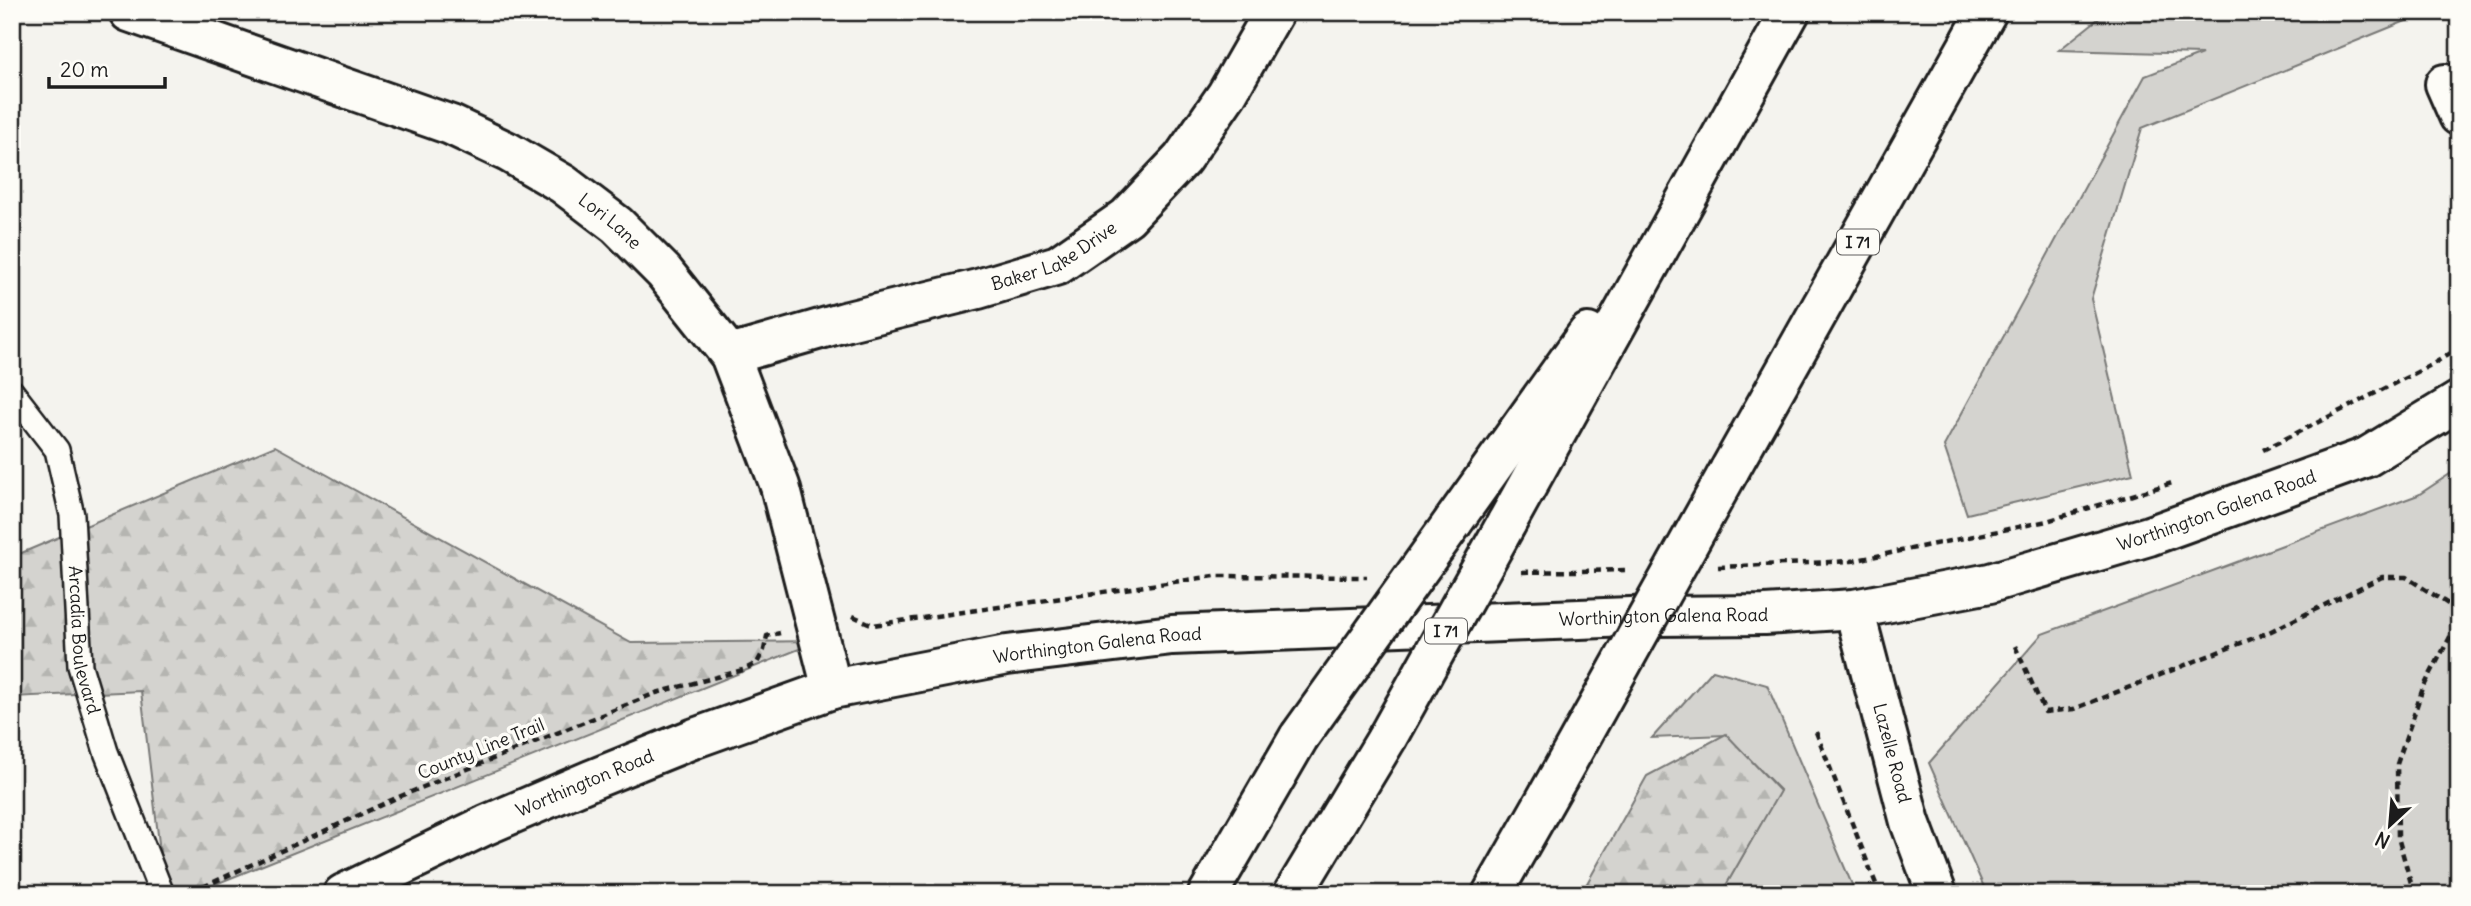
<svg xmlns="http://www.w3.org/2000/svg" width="2471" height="906" viewBox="0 0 2471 906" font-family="Delius,sans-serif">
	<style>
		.grass { fill: #d4d3cf; stroke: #787876; stroke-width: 2 }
		.forest { fill: url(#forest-firs); stroke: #787876; stroke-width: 2 }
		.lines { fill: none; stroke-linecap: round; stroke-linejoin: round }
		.lane-casing { stroke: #1c1c1c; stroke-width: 28 }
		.street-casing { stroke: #1c1c1c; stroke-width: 44 }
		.secondary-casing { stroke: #1c1c1c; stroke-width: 44 }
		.highway-casing { stroke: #1c1c1c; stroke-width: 44 }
		.path { stroke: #1c1c1c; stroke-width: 4.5; stroke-dasharray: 7 5; stroke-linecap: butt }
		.lane { stroke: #fdfcf7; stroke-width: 23 }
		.street { stroke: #fdfcf7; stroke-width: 38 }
		.secondary { stroke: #fdfcf7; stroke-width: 38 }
		.highway { stroke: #fdfcf7; stroke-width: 38 }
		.highway-bridge-casing { stroke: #1c1c1c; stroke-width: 44; stroke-linecap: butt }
		.highway-bridge { stroke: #fdfcf7; stroke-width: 38 }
		.labels { text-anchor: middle; stroke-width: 7; stroke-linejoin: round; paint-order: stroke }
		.shield { fill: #fdfcf7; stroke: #605f5e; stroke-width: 2 }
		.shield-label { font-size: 16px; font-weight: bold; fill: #1c1c1c }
		.street-label { font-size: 18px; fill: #1c1c1c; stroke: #fdfcf7 }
	</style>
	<defs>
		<pattern id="forest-firs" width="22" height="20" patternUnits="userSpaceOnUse" patternTransform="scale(1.75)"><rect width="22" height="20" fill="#d4d3cf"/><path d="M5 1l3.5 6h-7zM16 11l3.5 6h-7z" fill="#b5b5b1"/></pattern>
	</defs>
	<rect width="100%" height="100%" fill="#f4f3ee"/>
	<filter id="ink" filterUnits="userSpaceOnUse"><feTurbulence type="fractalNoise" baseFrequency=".0143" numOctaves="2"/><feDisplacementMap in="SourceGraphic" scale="14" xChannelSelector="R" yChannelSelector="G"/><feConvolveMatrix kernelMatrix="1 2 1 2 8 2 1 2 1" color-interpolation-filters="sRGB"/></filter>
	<g filter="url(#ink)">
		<g class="grass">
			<polygon points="2107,12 2428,12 2142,128 2091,299 2133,474 1967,514 1944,446 2145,76 2202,54 2059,50"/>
			<polygon points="2459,468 2459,894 1987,894 1929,763 2042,634 2418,495"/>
			<polygon points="1713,670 1767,685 1856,894 1721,894 1780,790 1726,735 1652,738"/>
		</g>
		<g class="forest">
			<polygon points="275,446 631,643 819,641 191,894 165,894 141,691 12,697 12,557"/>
			<polygon points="1726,734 1780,791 1721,894 1581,894 1647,776"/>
		</g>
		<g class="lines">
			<defs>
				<g id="lane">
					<path id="s1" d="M12 392 57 450 72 515 80 666 106 752 162 894"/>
				</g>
				<g id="street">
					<path id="s2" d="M129 12 451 125 508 152 563 184 617 225 664 272 730 355 780 486 832 689"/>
					<polyline points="2445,84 2459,116"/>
					<path id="s3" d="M730 355 848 321 978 289 1058 265 1127 217 1182 159 1227 94 1274 12"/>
				</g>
				<g id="secondary">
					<path id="s4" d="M1854 609 1910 822 1937 894"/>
					<path id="s5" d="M343 894 486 825 591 780 695 738 832 689 1007 655 1172 635 1655 616 1765 615 1854 609 1990 583 2149 536 2367 457 2459 401"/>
				</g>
				<g id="highway">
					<polyline points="1729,471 1987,12"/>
					<polyline points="1453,522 1588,333"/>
					<polyline points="1506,524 1790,12"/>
					<polyline points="1208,894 1299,737"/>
					<polyline points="1293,894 1387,738"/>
					<polyline points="1492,894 1558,778"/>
				</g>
			</defs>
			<use href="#lane" class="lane-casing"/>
			<use href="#street" class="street-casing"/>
			<use href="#secondary" class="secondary-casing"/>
			<use href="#highway" class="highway-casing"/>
			<g class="path">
				<polyline points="2263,450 2433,364 2459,348"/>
				<polyline points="1718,567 1852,561 2047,521 2172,483"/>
				<polyline points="1522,572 1629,570"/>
				<polyline points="853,616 873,625 1215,576 1367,577"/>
				<polyline points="2015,646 2045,712 2074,709 2269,632 2382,577 2406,577 2459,611"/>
				<polyline points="1816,732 1880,894"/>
				<polyline points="192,892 396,798 656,693 743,670 757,663 764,650 767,636 780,633"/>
				<polyline points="2414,894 2398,837 2397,764 2423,688 2459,620"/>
			</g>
			<use href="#lane" class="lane"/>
			<use href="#street" class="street"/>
			<use href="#secondary" class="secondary"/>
			<use href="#highway" class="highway"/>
			<defs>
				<g id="highway-bridge">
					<polyline points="1299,737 1453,522"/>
					<polyline points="1387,738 1506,524"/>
					<polyline points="1558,778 1729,471"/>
				</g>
			</defs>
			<use href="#highway-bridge" class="highway-bridge-casing"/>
			<use href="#highway-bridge" class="highway-bridge"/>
		</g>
	</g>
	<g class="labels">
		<g class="shield">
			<rect x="1837" y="229.5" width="42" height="25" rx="5"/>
			<rect x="1425" y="618.5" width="42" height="25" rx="5"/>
		</g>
		<g class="shield-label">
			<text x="1858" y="248">I 71</text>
			<text x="1446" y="637">I 71</text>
		</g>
		<g class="street-label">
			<text dy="6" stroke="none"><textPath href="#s2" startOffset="528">Lori Lane</textPath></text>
			<text dy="6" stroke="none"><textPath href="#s3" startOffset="340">Baker Lake Drive</textPath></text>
			<text dy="6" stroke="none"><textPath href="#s5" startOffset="1934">Worthington Galena Road</textPath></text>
			<text dy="6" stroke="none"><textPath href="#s5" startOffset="1367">Worthington Galena Road</textPath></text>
			<text dy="6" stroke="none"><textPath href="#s1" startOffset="266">Arcadia Boulevard</textPath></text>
			<text dy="6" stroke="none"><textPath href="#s5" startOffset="800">Worthington Galena Road</textPath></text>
			<text transform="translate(481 749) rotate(-22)" y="6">County Line Trail</text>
			<text dy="6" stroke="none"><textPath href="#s4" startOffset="149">Lazelle Road</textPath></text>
			<text dy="6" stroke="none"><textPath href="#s5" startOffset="266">Worthington Road</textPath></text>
		</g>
	</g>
	<rect width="2471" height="906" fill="none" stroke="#fdfcf7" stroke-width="42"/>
	<rect x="21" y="21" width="2429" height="864" fill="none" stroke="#1c1c1c" stroke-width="2.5" filter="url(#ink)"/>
	<g transform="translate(2390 825) rotate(206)" stroke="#fdfcf7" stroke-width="5" paint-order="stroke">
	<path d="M0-5L12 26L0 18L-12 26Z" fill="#1c1c1c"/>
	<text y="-10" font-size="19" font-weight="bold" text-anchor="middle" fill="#1c1c1c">N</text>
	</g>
	<path d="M49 77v10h116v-10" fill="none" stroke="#1c1c1c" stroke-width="3.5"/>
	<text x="60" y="77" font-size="21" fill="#1c1c1c" stroke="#fdfcf7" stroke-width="5" paint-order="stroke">20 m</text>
</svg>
